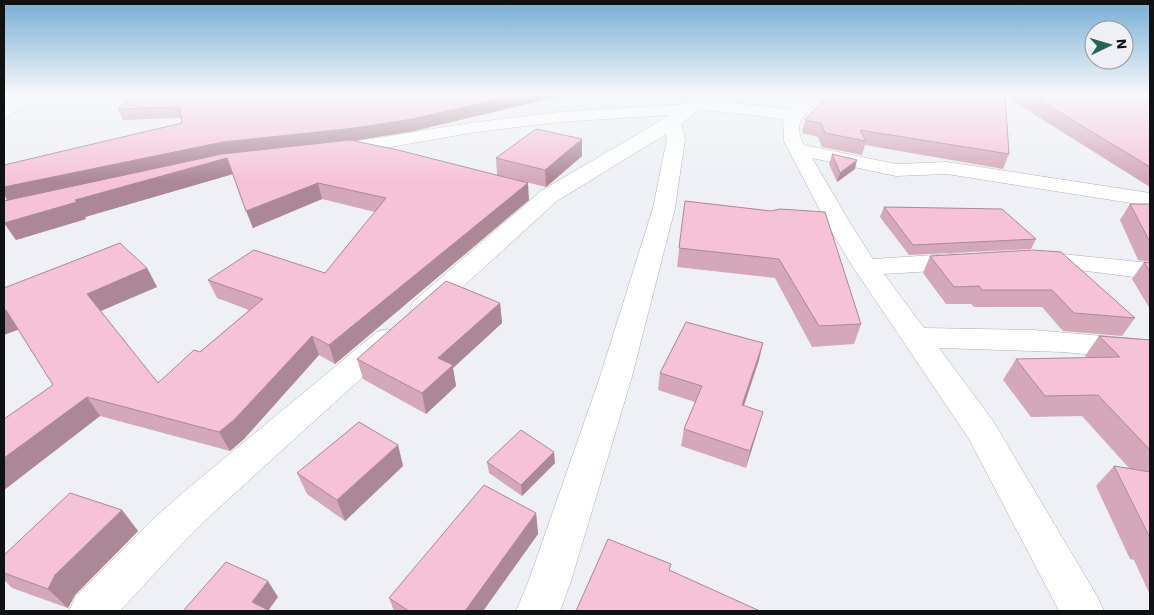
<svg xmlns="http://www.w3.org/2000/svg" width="1154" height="615" viewBox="0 0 1154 615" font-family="'Work Sans',sans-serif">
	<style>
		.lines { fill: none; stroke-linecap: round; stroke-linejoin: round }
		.minor-casing { stroke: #afb0b6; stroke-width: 1 }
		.minor { fill: #fff; fill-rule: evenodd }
		.wall { fill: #d4a8b8 }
		.shaded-wall { fill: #ac8896 }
		.building { fill: #f6c3d6; stroke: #ac8896 }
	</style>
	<rect width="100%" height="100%" fill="#eef0f5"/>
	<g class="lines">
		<defs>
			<g id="minor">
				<polygon points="18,95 38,95 10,115 4,116 4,104"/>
				<path d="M695 95H712L708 100 789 109 803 95H821C809 112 790 120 804 145L896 164 947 162 1150 193V206L947 174 896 176 812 158 852 226 873 259 965 253 974 256 978 261 974 266 965 269 884 274 924 328 1033 330 1150 340V360L1063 352 939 348 993 421 1097 596 1104 611H1059L969 439 853 267 828 226 784 141 783 119 700 109 681 124 685 139 675 208 631 380 571 581 560 611H516L529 580 599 380 653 208 667 139 666 134 557 201 434 313 424 316 414 313 410 307 414 301 541 191 670 115 559 122 470 133 339 156 332 154 329 150 332 146 339 144 470 123 559 112 686 104Z"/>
				<polygon points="1033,251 1150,263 1150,279 1024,263 1021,258 1024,253"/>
				<polygon points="387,329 397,332 402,339 397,346 212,514 181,545 120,611 69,611 76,596 153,519 186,490 377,332"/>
			</g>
		</defs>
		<use href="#minor" class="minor-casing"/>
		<use href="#minor" class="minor"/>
	</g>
	<g class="wall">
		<polygon points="136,95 564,95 414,131 352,141 529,200 335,364 319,355 244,439 230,451 100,416 4,490 4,419 53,385 18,329 4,335 147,268 157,287 101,311 158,383 200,352 249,310 217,298 208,280 325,273 375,212 322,199 253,228 233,174 85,217 86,219 16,240 7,200 4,194 4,165 182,123 181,118 123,120 118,109"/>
		<polygon points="829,95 1150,95 1150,187 1005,96 1009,154 1003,169 865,145 862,155 822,147 818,137 802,133 805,120"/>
		<polygon points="582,139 582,156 546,187 497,175 496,158"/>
		<polygon points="832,154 855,169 837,182 829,164"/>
		<polygon points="685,201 771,211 861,324 854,344 812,347 775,278 677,267"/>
		<polygon points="1130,204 1150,204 1150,262 1138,260 1120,220"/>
		<polygon points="884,207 1036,239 1031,249 909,255 880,217"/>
		<polygon points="1033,250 1135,318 1122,336 1063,331 1042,307 974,307 971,304 946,304 923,273 930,256"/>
		<polygon points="1144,262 1150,263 1150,309 1132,279"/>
		<polygon points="500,303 502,323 453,368 456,386 426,414 363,379 357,359"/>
		<polygon points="1099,336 1150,340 1150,595 1134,560 1130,559 1096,486 1114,466 1129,468 1082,416 1031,417 1003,380 1016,359 1087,358 1085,356"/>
		<polygon points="759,360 744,406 763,412 746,468 681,446 684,429 695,402 658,390 660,373"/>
		<polygon points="398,445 403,466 345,521 307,494 297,473"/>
		<polygon points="487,462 555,463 522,496 489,473"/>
		<polygon points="122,510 138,531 75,595 68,608 12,588 4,580 4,555"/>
		<polygon points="536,513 538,534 483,611 394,611 389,598"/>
	</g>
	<g class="shaded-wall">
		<polygon points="516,95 564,95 414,131 358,140 228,154 8,201 4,194 4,187 223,142"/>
		<polygon points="582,139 582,156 546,187 545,170"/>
		<polygon points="227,158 233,174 85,217 86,219 16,240 4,223 75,200"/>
		<polygon points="857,160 855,169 837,182 840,173"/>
		<polygon points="318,183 322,199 253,228 246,211"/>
		<polygon points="528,183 529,200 335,364 329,345"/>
		<polygon points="147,268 157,287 98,312 87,294"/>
		<polygon points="500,303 502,323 453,368 456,386 426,414 422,393 438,358"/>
		<polygon points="6,310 20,329 4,335 4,311"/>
		<polygon points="312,336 319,355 244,439 230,451 219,432"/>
		<polygon points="763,343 759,360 738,422 742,405"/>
		<polygon points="87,397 100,416 4,490 4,458"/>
		<polygon points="763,412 758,429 746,468 750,451"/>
		<polygon points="398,445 403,466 345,521 337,500"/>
		<polygon points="554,452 555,463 522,496 521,485"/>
		<polygon points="122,510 138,531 75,595 68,608 48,589 55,575"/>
		<polygon points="536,513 538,534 483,611 465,611"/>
		<polygon points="268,581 278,597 268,611 252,602"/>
	</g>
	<g class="building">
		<polygon points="136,95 516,95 412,119 355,128 223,142 4,187 4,165 182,123 180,107 118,109"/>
		<polygon points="829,95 1005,95 1009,154 860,130 866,141 825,133 821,123 805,120"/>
		<polygon points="1031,95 1150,95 1150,167"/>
		<polygon points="536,129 582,139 545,170 496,158"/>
		<polygon points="350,140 398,150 528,183 329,345 312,336 234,420 219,432 87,397 4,458 4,419 53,385 6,310 4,311 4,288 120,243 147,268 87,294 158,383 194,350 200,352 263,299 208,280 254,250 325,273 386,198 318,183 246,211 227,158 75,200 77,202 4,223 4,201 222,154"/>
		<polygon points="832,154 857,160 840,173"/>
		<polygon points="685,201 771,211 780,209 825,212 861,324 819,326 779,259 679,248"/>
		<polygon points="1130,204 1150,204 1150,242"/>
		<polygon points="884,207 1002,209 1036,239 913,245"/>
		<polygon points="1033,250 1061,252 1135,318 1074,313 1052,290 982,290 979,286 954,287 930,256"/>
		<polygon points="1144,262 1150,263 1150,272"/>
		<polygon points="446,281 500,303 438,358 453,365 422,393 357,359"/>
		<polygon points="686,322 763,343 742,405 763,412 750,451 684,429 702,386 660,373"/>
		<polygon points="1099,336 1150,340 1150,450 1098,395 1045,396 1016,359 1120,357"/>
		<polygon points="359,422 398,445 337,500 297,473"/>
		<polygon points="521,430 554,452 521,485 487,462"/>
		<polygon points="1114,466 1150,472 1150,538"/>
		<polygon points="484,485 536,513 465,611 409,611 389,598"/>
		<polygon points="70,493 122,510 55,575 48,589 4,573 4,555"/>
		<polygon points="608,539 671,564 669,570 760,611 576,611"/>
		<polygon points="226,562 268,581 252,602 270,611 183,611"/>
	</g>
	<linearGradient id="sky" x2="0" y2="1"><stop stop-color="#76add4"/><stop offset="0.52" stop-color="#f7f8fa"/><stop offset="1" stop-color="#f7f8fa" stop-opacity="0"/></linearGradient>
	<rect width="1154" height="181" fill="url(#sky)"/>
	<rect width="1154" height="615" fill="none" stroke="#101113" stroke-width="10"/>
	<g transform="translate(1109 45) rotate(85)"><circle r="24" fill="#eef0f5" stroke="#95979b"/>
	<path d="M0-4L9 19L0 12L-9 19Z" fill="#256451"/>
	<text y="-8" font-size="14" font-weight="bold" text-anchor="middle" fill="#101113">N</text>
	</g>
</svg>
